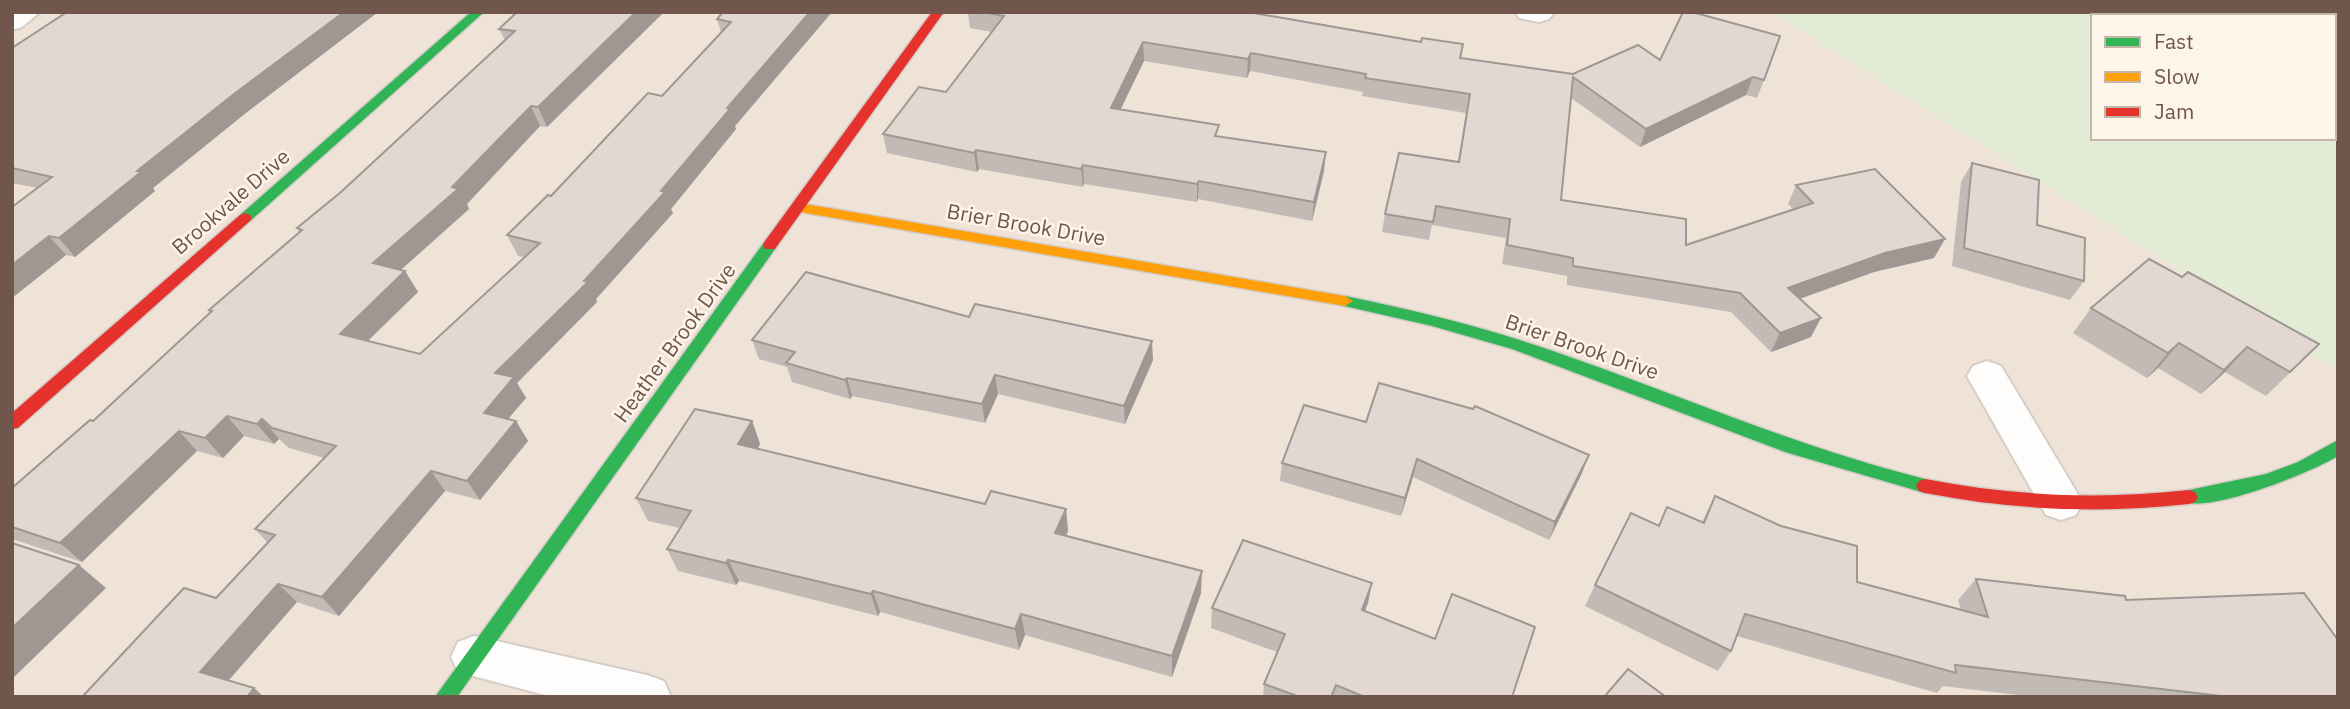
<svg xmlns="http://www.w3.org/2000/svg" width="2350" height="709" viewBox="0 0 2350 709" font-family="'IBM Plex Sans',sans-serif">
	<style>
		.residential { fill: #efe2d7 }
		.green { fill: #e3ebd5; fill-rule: evenodd }
		.lines { fill: none; stroke-linecap: round; stroke-linejoin: round }
		.street-casing { stroke: #d5cdc7; stroke-width: 4 }
		.fast-casing { stroke: #d4ccc6; stroke-width: 3 }
		.slow-casing { stroke: #d4ccc6; stroke-width: 3 }
		.jam-casing { stroke: #d4ccc6; stroke-width: 3 }
		.street { fill: #fefdfc; fill-rule: evenodd }
		.fast { fill: #30b455; fill-rule: evenodd }
		.slow { fill: #ff9f0a; fill-rule: evenodd }
		.jam { fill: #e5322d; fill-rule: evenodd }
		.wall { fill: #c2bab4 }
		.shaded-wall { fill: #9e9792 }
		.building { fill: #e2d8d1; stroke: #9e9792; stroke-width: 2 }
		.labels { text-anchor: middle; stroke-width: 5; stroke-linejoin: round; paint-order: stroke }
		.street-label { font-size: 21px; fill: #71574b; stroke: #fef5ea }
	</style>
	<rect width="100%" height="100%" fill="#f6f0e9"/>
	<polygon class="residential" points="12,12 1772,12 2338,371 2338,697 12,697"/>
	<path class="green" d="M1772 12H2338V371ZM2093 16H2334V138H2093Z"/>
	<g class="lines">
		<defs>
			<g id="street">
				<polygon points="12,12 40,12 22,27 12,30"/>
				<polygon points="1515,12 1553,12 1554,13 1549,19 1539,22 1519,18"/>
				<polygon points="1987,361 2001,366 2076,491 2082,503 2076,515 2061,520 2046,515 1967,376 1973,366"/>
				<polygon points="474,636 647,675 664,681 671,697 553,697 458,672 451,657 458,642"/>
			</g>
			<g id="fast">
				<polygon points="471,12 484,12 250,221 240,221 238,218 240,215"/>
				<polygon points="770,240 775,241 777,245 775,249 457,697 435,697 765,241"/>
				<path d="M1345 296C1414 310 1483 327 1550 350 1675 393 1796 447 1925 479L1931 481 1934 486 1931 491 1925 493 1785 452 1512 349 1432 326 1340 305 1337 301Z"/>
				<path d="M2338 440V456C2310 473 2213 512 2183 502L2180 497 2183 492 2189 490 2266 474 2298 462Z"/>
			</g>
			<polygon id="slow" points="799,203 1345,296 1353,301 1345,306 794,211 792,208"/>
			<g id="jam">
				<polygon points="932,12 944,12 775,249 765,249 763,245 765,241"/>
				<polygon points="245,213 250,215 252,218 250,221 18,428 12,429 12,413 240,215"/>
				<path d="M1925 479C2013 496 2100 500 2189 490L2195 492 2198 497 2195 502 2189 504C2100 514 2013 510 1925 493L1919 491 1916 486 1919 481Z"/>
			</g>
		</defs>
		<use href="#street" class="street-casing"/>
		<use href="#fast" class="fast-casing"/>
		<use href="#slow" class="slow-casing"/>
		<use href="#jam" class="jam-casing"/>
		<use href="#street" class="street"/>
		<use href="#fast" class="fast"/>
		<use href="#slow" class="slow"/>
		<use href="#jam" class="jam"/>
	</g>
	<g class="wall">
		<polygon points="67,12 378,12 247,112 153,188 155,191 75,257 66,255 12,298 12,207 37,188 12,183 12,48"/>
		<polygon points="517,12 664,12 547,127 540,126 467,204 469,209 401,270 405,271 418,292 368,341 420,354 524,257 518,256 507,235 662,96 721,32 717,19 832,12 735,126 736,129 671,209 673,213 596,299 597,302 517,383 526,398 508,419 516,421 528,441 480,500 445,491 339,616 297,602 229,680 254,688 264,697 82,697 216,598 267,542 255,529 324,458 289,448 279,439 274,444 244,436 223,458 197,451 82,562 12,539 12,488 93,421 211,313 209,310 299,232 297,228 341,192 505,40 499,29"/>
		<polygon points="968,12 1248,12 1460,58 1573,74 1660,60 1683,12 1764,80 1757,98 1746,95 1640,147 1571,98 1561,200 1686,245 1793,209 1788,204 1796,185 1934,258 1874,272 1800,299 1811,337 1771,352 1731,312 1567,285 1567,276 1502,264 1506,238 1432,225 1429,240 1382,232 1385,214 1458,162 1466,113 1362,96 1363,92 1250,71 1247,78 1144,61 1120,110 1219,137 1324,171 1312,221 1198,199 1197,202 1084,184 1083,187 979,169 977,172 887,153 883,134 946,92 992,32 970,28"/>
		<polygon points="1972,163 2037,225 2084,281 2070,300 1952,266 1961,182"/>
		<polygon points="2182,277 2319,344 2266,396 2225,372 2201,394 2158,368 2147,378 2073,333 2091,308"/>
		<polygon points="969,317 1153,360 1125,424 998,394 985,423 852,396 850,399 792,382 787,367 759,359 752,340"/>
		<polygon points="752,421 760,444 758,449 985,504 1066,509 1068,531 1066,535 1201,593 1172,677 1025,635 1019,650 880,612 878,616 739,581 736,585 678,571 667,549 680,528 648,521 636,498"/>
		<polygon points="1366,422 1582,473 1549,540 1413,477 1401,516 1280,481 1282,463"/>
		<polygon points="1715,496 1857,582 1961,610 1958,600 1976,579 2126,600 2338,697 2035,697 1943,686 1937,693 1737,636 1731,651 1718,671 1585,606 1595,585 1658,525 1702,522"/>
		<polygon points="1372,583 1365,611 1512,697 1263,697 1264,684 1277,652 1211,628 1212,608"/>
	</g>
	<g class="shaded-wall">
		<polygon points="344,12 378,12 247,112 153,188 155,191 75,257 59,238 137,171 234,94"/>
		<polygon points="636,12 664,12 547,127 538,107"/>
		<polygon points="810,12 832,12 735,126 736,129 671,209 673,213 596,299 597,302 517,383 526,398 496,433 484,413 495,373 584,281 661,191 727,108"/>
		<polygon points="1143,42 1144,61 1112,127 1111,108"/>
		<polygon points="1251,53 1250,71 1247,78 1248,59"/>
		<polygon points="1753,77 1746,95 1640,147 1646,129"/>
		<polygon points="531,106 540,126 467,204 469,209 386,283 373,263 452,187"/>
		<polygon points="976,150 979,169 977,172 974,153"/>
		<polygon points="1326,152 1324,171 1312,221 1314,202"/>
		<polygon points="1083,165 1084,184 1083,187 1081,169"/>
		<polygon points="1199,181 1198,199 1197,202 1197,184"/>
		<polygon points="49,236 66,255 12,298 12,265"/>
		<polygon points="1945,239 1934,258 1874,272 1779,306 1788,288 1885,253"/>
		<polygon points="405,271 418,292 354,354 340,334"/>
		<polygon points="1821,318 1811,337 1771,352 1780,333"/>
		<polygon points="1152,341 1153,360 1125,424 1124,406"/>
		<polygon points="2179,343 2158,368 2147,378 2168,353"/>
		<polygon points="2247,347 2225,372 2201,394 2224,370"/>
		<polygon points="995,375 998,394 985,423 982,404"/>
		<polygon points="847,378 852,396 850,399 845,380"/>
		<polygon points="227,416 244,436 223,458 205,438"/>
		<polygon points="262,419 279,439 274,444 257,424"/>
		<polygon points="516,421 528,441 480,500 467,481"/>
		<polygon points="752,421 760,444 747,466 738,444"/>
		<polygon points="179,431 197,451 82,562 60,543"/>
		<polygon points="1589,455 1582,473 1549,540 1555,522"/>
		<polygon points="1417,459 1413,477 1401,516 1405,498"/>
		<polygon points="431,471 445,491 339,616 322,597"/>
		<polygon points="1066,509 1068,531 1058,555 1055,533"/>
		<polygon points="728,560 739,581 736,585 726,563"/>
		<polygon points="79,565 106,588 12,679 12,628"/>
		<polygon points="1202,571 1201,593 1172,677 1172,656"/>
		<polygon points="1372,583 1368,603 1358,630 1362,610"/>
		<polygon points="278,584 297,602 221,689 200,672"/>
		<polygon points="873,591 880,612 878,616 871,594"/>
		<polygon points="1021,614 1025,635 1019,650 1015,629"/>
		<polygon points="254,688 264,697 247,697"/>
	</g>
	<g class="building">
		<polygon points="67,12 344,12 234,94 137,171 141,172 59,238 49,236 12,265 12,207 52,177 12,168 12,48"/>
		<polygon points="517,12 636,12 538,107 531,106 452,187 458,189 373,263 405,271 340,334 420,354 540,243 507,235 548,195 551,196 648,93 662,96 731,22 717,19 723,12 810,12 727,108 730,109 661,191 665,192 584,281 588,282 495,373 514,377 484,413 516,421 467,481 431,471 322,597 278,584 200,672 254,688 247,697 82,697 184,588 216,598 275,535 255,529 336,446 272,428 262,419 257,424 227,416 205,438 179,431 60,543 12,527 12,488 90,420 93,421 212,311 209,310 302,230 297,228 341,192 515,31 499,29"/>
		<polygon points="982,12 1248,12 1421,42 1422,38 1463,44 1460,58 1573,74 1638,45 1660,60 1683,12 1692,12 1780,36 1764,80 1753,77 1646,129 1573,77 1561,200 1686,219 1686,245 1813,203 1796,185 1875,169 1945,239 1885,253 1788,288 1821,318 1780,333 1740,293 1573,266 1573,258 1507,245 1510,219 1436,206 1433,222 1385,214 1399,153 1459,162 1470,94 1365,78 1366,74 1251,53 1248,59 1143,42 1111,108 1219,125 1215,136 1326,152 1314,202 1199,181 1197,184 1083,165 1081,169 976,150 974,153 883,134 919,87 946,92 1004,16"/>
		<polygon points="1972,163 2039,180 2037,225 2085,238 2084,281 1964,248"/>
		<polygon points="2149,259 2182,277 2188,272 2319,344 2290,372 2247,347 2224,370 2179,343 2168,353 2091,308"/>
		<polygon points="806,272 969,317 975,304 1152,341 1124,406 995,375 982,404 847,378 845,380 786,363 795,352 752,340"/>
		<polygon points="1379,383 1473,409 1475,406 1589,455 1555,522 1417,459 1405,498 1282,463 1304,405 1366,422"/>
		<polygon points="695,409 752,421 738,444 985,504 991,491 1066,509 1055,533 1202,571 1172,656 1021,614 1015,629 873,591 871,594 728,560 726,563 667,549 691,511 636,498"/>
		<polygon points="1715,496 1781,526 1857,546 1857,582 1988,617 1976,579 2125,596 2126,600 2304,593 2338,640 2338,697 2230,697 1955,665 1956,673 1745,614 1731,651 1595,585 1631,513 1659,526 1667,507 1704,523"/>
		<polygon points="1243,540 1372,583 1362,610 1435,639 1452,594 1535,627 1512,697 1365,697 1336,685 1331,697 1300,697 1264,684 1285,634 1212,608"/>
		<polygon points="12,543 79,565 12,628"/>
		<polygon points="1628,669 1666,697 1604,697"/>
	</g>
	<g class="labels">
		<g class="street-label">
			<text transform="translate(231 202) rotate(-41)" y="7">Brookvale Drive</text>
			<text transform="translate(1026 225) rotate(10)" y="7">Brier Brook Drive</text>
			<text transform="translate(675 343) rotate(-54)" y="7">Heather Brook Drive</text>
			<text transform="translate(1582 347) rotate(19)" y="7">Brier Brook Drive</text>
		</g>
	</g>
	<rect width="2350" height="709" fill="none" stroke="#71574b" stroke-width="28"/>
	<rect x="2091" y="14" width="245" height="126" fill="#fef5ea" stroke="#c6b6aa" stroke-width="2"/>
	<rect x="2105" y="37" width="35" height="10" fill="#30b455" stroke="#c6b6aa" stroke-width="2"/>
	<text x="2154" y="49" font-size="21" fill="#71574b">Fast</text>
	<rect x="2105" y="72" width="35" height="10" fill="#ff9f0a" stroke="#c6b6aa" stroke-width="2"/>
	<text x="2154" y="84" font-size="21" fill="#71574b">Slow</text>
	<rect x="2105" y="107" width="35" height="10" fill="#e5322d" stroke="#c6b6aa" stroke-width="2"/>
	<text x="2154" y="119" font-size="21" fill="#71574b">Jam</text>
</svg>
